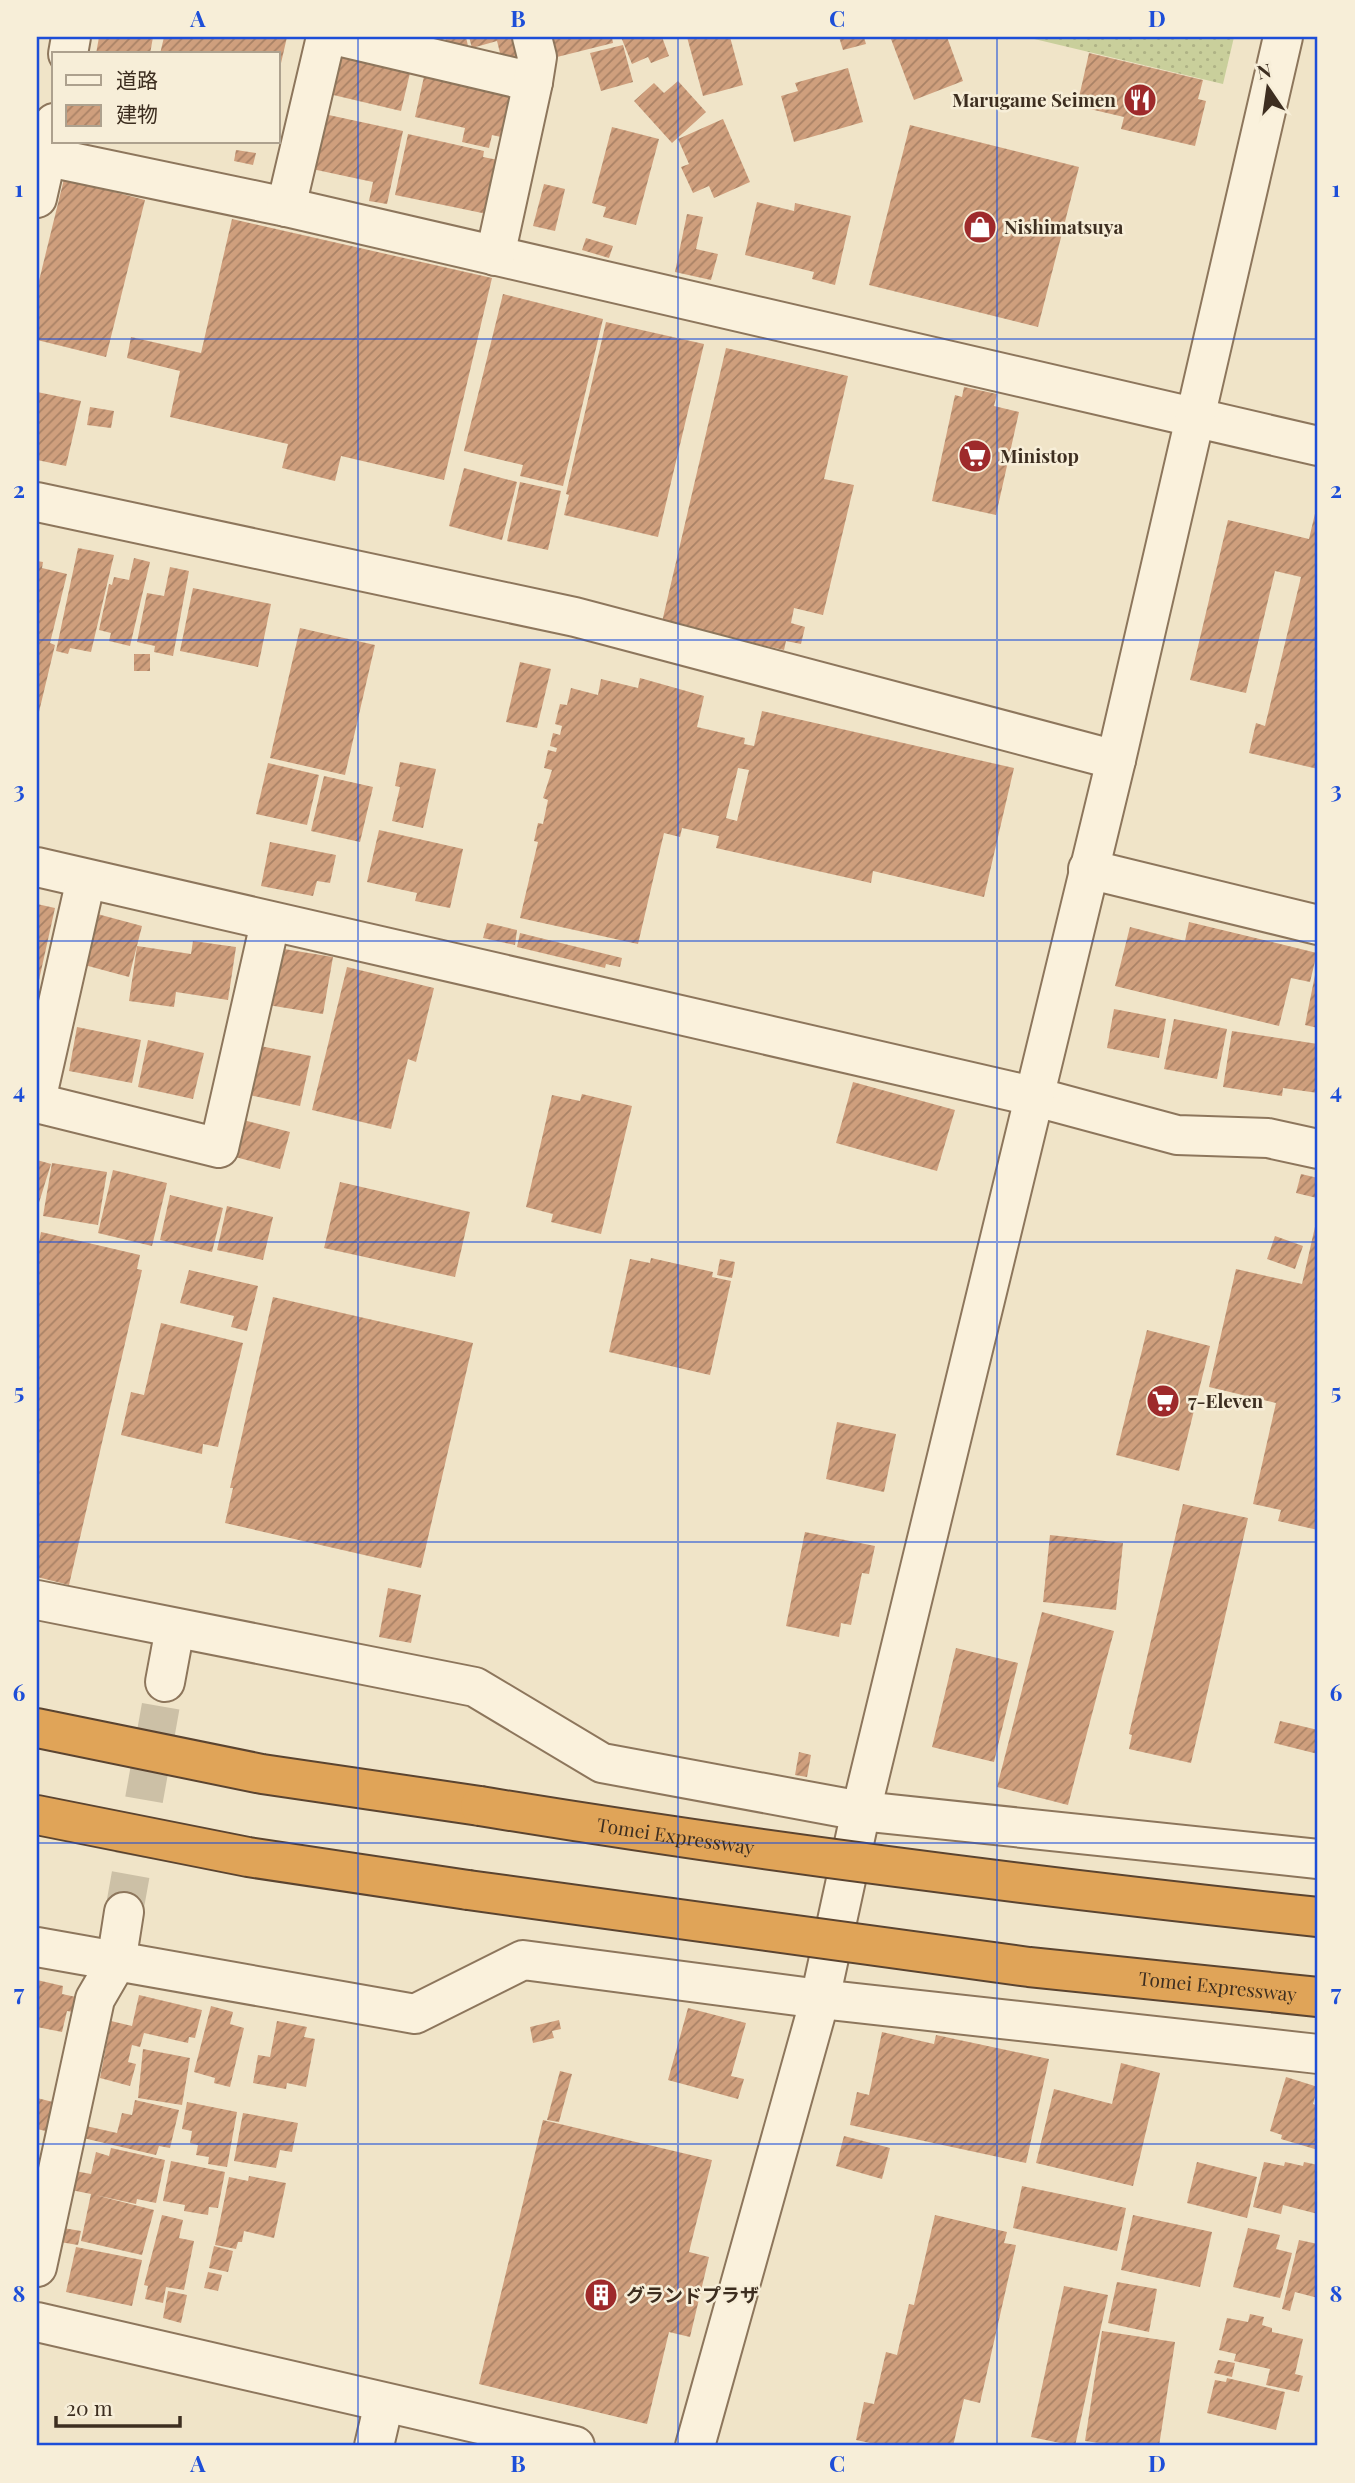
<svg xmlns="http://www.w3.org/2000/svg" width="1355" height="2483" viewBox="0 0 1355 2483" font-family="'Playfair Display','Noto Sans JP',serif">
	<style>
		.park { fill: url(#park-dots) }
		.building { fill: url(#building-hatch); fill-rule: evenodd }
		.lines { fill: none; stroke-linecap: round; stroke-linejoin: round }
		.minor-tunnel { stroke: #ccc0a6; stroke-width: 38; stroke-dasharray: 38 19; stroke-linecap: butt }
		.minor-casing { stroke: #8d765c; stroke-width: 42 }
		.tertiary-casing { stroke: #8d765c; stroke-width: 42 }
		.motorway-casing { stroke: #5b4430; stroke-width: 42 }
		.minor { stroke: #faf1dc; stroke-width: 38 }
		.tertiary { stroke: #faf1dc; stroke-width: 38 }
		.motorway { stroke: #e0a458; stroke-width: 38 }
		.motorway-bridge-casing { stroke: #5b4430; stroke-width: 42; stroke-linecap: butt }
		.motorway-bridge { stroke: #e0a458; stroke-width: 38 }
		.grid { fill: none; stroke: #1d4ed8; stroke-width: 2; stroke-opacity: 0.55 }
		.labels { text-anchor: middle; stroke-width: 5; stroke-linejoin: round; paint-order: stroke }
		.poi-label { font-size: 19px; font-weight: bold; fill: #3d2e20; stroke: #f7eed8; text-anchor: start }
		.street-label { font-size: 19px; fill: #3d2e20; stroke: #f7eed8 }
		.neatline { fill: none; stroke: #1d4ed8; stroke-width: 2.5 }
		.grid-label { font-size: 23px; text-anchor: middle; font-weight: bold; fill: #1d4ed8 }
	</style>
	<defs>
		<pattern id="park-dots" width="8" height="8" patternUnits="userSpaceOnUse" patternTransform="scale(1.75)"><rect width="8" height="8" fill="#c9cf9b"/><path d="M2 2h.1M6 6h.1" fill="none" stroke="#aeb285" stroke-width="1.8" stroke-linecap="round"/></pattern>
		<pattern id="building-hatch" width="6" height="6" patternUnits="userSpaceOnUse" patternTransform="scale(1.75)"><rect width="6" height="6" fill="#cf9f7d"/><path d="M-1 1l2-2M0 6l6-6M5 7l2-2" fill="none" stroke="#a98266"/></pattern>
	</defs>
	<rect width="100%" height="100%" fill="#f0e4c8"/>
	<polygon class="park" points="1026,37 1234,37 1223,84"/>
	<g class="building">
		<polygon points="99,37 153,37 150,54 96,54"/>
		<polygon points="164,37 287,37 279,72 278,54 160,54"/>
		<polygon points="445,37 466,37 468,46 448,51"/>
		<polygon points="469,37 512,37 517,58 502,61 497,41 472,48"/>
		<polygon points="552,37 612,37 613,43 557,57"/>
		<polygon points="621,37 662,37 669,56 651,63 648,57 632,64"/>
		<polygon points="687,37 730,37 743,85 703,96"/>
		<polygon points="839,37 864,37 866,44 843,50"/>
		<polygon points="898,37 947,37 963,81 914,100 891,39"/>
		<polygon points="623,45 633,82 601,91 590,53"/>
		<polygon points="1089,53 1203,80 1198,99 1206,101 1195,146 1121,129 1124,117 1077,106"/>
		<polygon points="338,56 410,73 401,111 329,94"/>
		<polygon points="848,68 863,122 794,142 781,96 798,91 795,83"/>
		<polygon points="425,72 510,96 501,137 492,135 489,148 462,142 465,128 415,117"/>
		<polygon points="678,81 706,112 672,143 634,101 654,83 664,93"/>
		<polygon points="324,114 403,131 387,204 369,201 373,182 312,169"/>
		<polygon points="723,119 750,182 714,198 709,186 693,193 681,167 689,164 678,139"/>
		<polygon points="910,125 1079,167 1038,327 869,285"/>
		<polygon points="612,127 659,139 636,225 603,217 606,207 592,203"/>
		<polygon points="408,134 484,151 483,157 498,160 487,214 395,195"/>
		<polygon points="236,150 256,153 253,165 234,161"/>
		<polygon points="64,179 145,200 106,357 37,340 37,289"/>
		<polygon points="544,184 565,189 555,231 533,226"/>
		<polygon points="757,202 794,211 795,203 851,216 835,285 812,279 814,272 745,255"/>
		<polygon points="687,214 703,217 696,249 718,254 711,280 675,272"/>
		<polygon points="232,219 492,278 444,480 341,456 335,481 282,468 288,444 170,417 180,371 127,358 131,337 201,353"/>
		<polygon points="586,238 613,246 609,258 582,250"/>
		<polygon points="503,294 603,319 563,486 520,476 523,465 464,451"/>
		<polygon points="606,322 704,344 658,537 564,515 569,495 566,494"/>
		<polygon points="726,348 848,376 824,479 854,485 823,615 794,608 791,623 805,627 801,644 786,641 784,650 662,622"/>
		<polygon points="964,387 997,394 994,406 1019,412 996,515 932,501 955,395 962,397"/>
		<polygon points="37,392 81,401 66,466 37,460"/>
		<polygon points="90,407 114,411 111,428 87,425"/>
		<polygon points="464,468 517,482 502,540 449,526"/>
		<polygon points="520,482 561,491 548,550 507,541"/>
		<polygon points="1317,505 1318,505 1318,769 1249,753 1256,723 1265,726 1301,577 1275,571 1246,693 1190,680 1228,520 1309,539"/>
		<polygon points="78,548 114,555 91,652 70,648 68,654 56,651"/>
		<polygon points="134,558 150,562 130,646 109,641 111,633 99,630 109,584 112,585 114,577 129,580"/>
		<polygon points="37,561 43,562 42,568 67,574 50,643 55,645 38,716"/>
		<polygon points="170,567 189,571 173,656 154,652 155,646 137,642 147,593 164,596"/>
		<polygon points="193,588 271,604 258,667 180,651"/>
		<polygon points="300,628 375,645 345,775 270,758"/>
		<rect x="134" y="654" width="16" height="17"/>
		<polygon points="520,662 551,669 537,728 506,722"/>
		<path d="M640 678 704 696 697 727 745 738 744 744 754 746 762 711 1014 768 984 897 873 871 871 883 716 848 719 836 682 828 680 837 664 833 638 944 520 918 538 842 534 841 538 823 543 824 548 800 543 798 552 770 544 768 548 750 556 752 557 748 550 746 553 733 560 735 562 726 555 724 560 704 567 705 571 688 598 695 601 679 638 688ZM738 768 749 770 737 821 726 818Z"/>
		<polygon points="400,762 436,769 423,828 392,821 400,787 395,786"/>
		<polygon points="268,763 319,775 307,825 256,814"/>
		<polygon points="324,776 373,787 360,842 311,831"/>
		<polygon points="379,830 463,849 450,908 415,901 417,893 367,882"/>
		<polygon points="270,842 336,855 330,883 317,881 313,896 261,886"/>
		<polygon points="37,904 55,908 39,980 37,979"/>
		<polygon points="90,912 142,926 129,977 77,963"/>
		<polygon points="1189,922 1317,953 1310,982 1291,978 1279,1026 1115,986 1130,927 1185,941"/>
		<polygon points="487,923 517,930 515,945 483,938"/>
		<polygon points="520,933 622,958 620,967 606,964 605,968 517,947"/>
		<polygon points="193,941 236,947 228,1000 176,992 174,1007 129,1001 137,946 191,954"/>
		<polygon points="278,948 333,957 323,1014 268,1005"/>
		<polygon points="1317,965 1318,965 1318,1028 1305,1025"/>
		<polygon points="347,967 434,988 416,1062 408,1059 391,1129 312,1110"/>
		<polygon points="1114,1009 1166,1019 1159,1058 1107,1048"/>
		<polygon points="1174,1019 1227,1029 1217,1079 1164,1069"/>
		<polygon points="77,1027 141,1040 132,1083 69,1071"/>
		<polygon points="1232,1031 1318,1044 1318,1093 1283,1088 1282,1096 1223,1087"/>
		<polygon points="148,1040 204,1053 193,1099 138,1087"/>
		<polygon points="260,1046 311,1056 300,1106 249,1095"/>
		<polygon points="853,1082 955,1110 937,1171 836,1143"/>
		<polygon points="582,1094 632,1106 601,1234 551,1222 553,1214 526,1207 552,1095 580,1101"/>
		<polygon points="235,1118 290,1132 280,1169 224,1154"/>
		<polygon points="37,1160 51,1164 37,1209"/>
		<polygon points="52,1163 107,1172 98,1225 43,1216"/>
		<polygon points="113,1170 167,1183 152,1246 98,1233"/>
		<polygon points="1301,1174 1318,1178 1317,1198 1296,1193"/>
		<polygon points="340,1182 470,1212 455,1277 324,1248"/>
		<polygon points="170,1195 223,1208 212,1252 160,1240"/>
		<polygon points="227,1206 273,1217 263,1260 217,1250"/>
		<polygon points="1317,1218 1318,1219 1318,1530 1278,1521 1281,1510 1253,1504 1276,1403 1209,1387 1236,1269 1302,1284"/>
		<polygon points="41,1232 140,1255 137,1269 142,1270 69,1585 37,1577 37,1252"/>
		<polygon points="1275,1236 1303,1246 1295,1269 1267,1259"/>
		<polygon points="651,1258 713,1272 712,1277 731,1281 710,1375 609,1352 630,1259 650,1263"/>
		<polygon points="720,1259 735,1262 732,1278 717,1275"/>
		<polygon points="189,1270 258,1286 247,1331 231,1327 234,1316 180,1303"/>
		<polygon points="273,1297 473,1343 421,1568 225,1523 233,1488 230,1488"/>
		<polygon points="161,1323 243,1343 218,1447 203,1444 202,1454 121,1435 131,1392 144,1395"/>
		<polygon points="1147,1330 1210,1346 1179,1471 1116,1455"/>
		<polygon points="837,1422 896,1434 884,1492 826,1479"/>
		<polygon points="1183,1504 1248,1518 1191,1763 1129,1749 1132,1735 1129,1734"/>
		<polygon points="805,1532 875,1546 869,1574 862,1573 851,1625 841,1623 839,1637 786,1626"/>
		<polygon points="1050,1535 1123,1543 1116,1610 1043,1602"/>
		<polygon points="388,1588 421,1595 411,1643 379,1637"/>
		<polygon points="1042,1612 1114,1631 1068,1805 997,1787"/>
		<polygon points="956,1648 1018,1663 994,1762 932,1747"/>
		<polygon points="1280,1721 1318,1730 1318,1754 1274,1743"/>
		<polygon points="799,1752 811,1755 807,1777 795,1775"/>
		<polygon points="37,1980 63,1986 62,1994 76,1997 73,2012 67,2011 62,2032 37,2027"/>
		<polygon points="139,1995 202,2010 195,2038 189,2037 188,2043 144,2033 140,2047 132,2045 128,2062 136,2064 130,2086 100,2078 111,2021 132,2026"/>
		<polygon points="211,2006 233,2012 230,2024 244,2028 230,2087 214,2083 215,2078 194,2072"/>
		<polygon points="688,2008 746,2023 731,2076 744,2079 738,2099 668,2080"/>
		<polygon points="559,2020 561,2029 552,2031 554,2038 533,2043 530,2027"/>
		<polygon points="277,2021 307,2027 304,2037 315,2039 306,2087 287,2083 286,2089 253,2083 258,2055 270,2057"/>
		<polygon points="882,2032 934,2044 936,2035 1049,2059 1026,2163 850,2125 857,2092 869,2095"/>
		<polygon points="143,2049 190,2058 182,2105 138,2098"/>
		<polygon points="1121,2063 1160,2073 1133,2186 1036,2163 1054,2089 1112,2104"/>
		<polygon points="560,2071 572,2074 559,2122 547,2120"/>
		<polygon points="1286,2077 1318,2087 1313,2104 1318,2106 1318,2150 1281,2139 1282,2135 1270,2131"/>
		<polygon points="37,2098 57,2103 50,2132 37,2129"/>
		<polygon points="135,2100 179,2110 170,2148 159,2146 156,2155 83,2138 86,2126 117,2133 122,2113 132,2115"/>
		<polygon points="187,2102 237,2112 227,2167 208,2164 209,2157 196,2155 198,2145 190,2143 192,2131 182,2129"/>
		<polygon points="243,2113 298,2123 292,2152 280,2150 276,2168 234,2161"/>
		<polygon points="543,2120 712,2160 689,2252 709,2257 690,2337 669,2332 647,2424 479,2384"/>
		<polygon points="844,2136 890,2148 882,2179 836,2166"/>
		<polygon points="111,2148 165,2160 156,2203 137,2199 136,2204 95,2195 154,2210 142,2255 81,2241 91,2194 71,2190 75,2171 91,2174 96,2152 109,2156"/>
		<polygon points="171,2161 225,2172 218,2208 209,2207 208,2215 184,2211 185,2205 163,2201"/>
		<polygon points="1197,2162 1257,2177 1247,2218 1187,2203"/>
		<polygon points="1264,2162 1284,2166 1285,2162 1303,2166 1304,2162 1318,2165 1318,2214 1283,2205 1281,2214 1253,2207"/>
		<polygon points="249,2176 286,2183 274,2238 244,2231 242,2242 238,2242 236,2249 215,2245 229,2177 248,2181"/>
		<polygon points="1022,2186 1126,2208 1117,2251 1013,2228"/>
		<polygon points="162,2215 183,2220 179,2238 194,2241 184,2290 166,2287 163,2303 145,2299 148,2286 144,2285"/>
		<polygon points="935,2215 1007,2232 1004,2243 1016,2245 980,2403 964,2399 953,2446 884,2446 856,2440 864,2402 874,2404 886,2352 897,2355 909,2304 914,2305"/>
		<polygon points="1133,2215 1212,2232 1200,2287 1121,2270"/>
		<polygon points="63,2228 81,2231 78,2245 60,2242"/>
		<polygon points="1248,2228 1280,2235 1276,2249 1292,2253 1280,2298 1233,2287"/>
		<polygon points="1299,2240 1318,2244 1318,2298 1295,2292 1290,2311 1282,2309"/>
		<polygon points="214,2246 233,2251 228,2272 209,2268"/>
		<polygon points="76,2247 142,2260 132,2306 66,2292"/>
		<polygon points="208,2272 222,2275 218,2291 204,2288"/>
		<polygon points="1117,2282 1157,2289 1149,2332 1108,2323"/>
		<polygon points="1064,2286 1108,2295 1075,2446 1031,2437"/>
		<polygon points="168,2291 187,2295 181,2323 163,2318"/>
		<polygon points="1250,2314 1264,2317 1262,2325 1272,2328 1272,2332 1303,2339 1295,2374 1303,2376 1299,2392 1266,2385 1270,2369 1234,2361 1236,2354 1219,2350 1227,2318 1248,2322"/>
		<polygon points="1102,2331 1175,2342 1159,2446 1120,2446 1085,2441"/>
		<polygon points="1218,2360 1235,2363 1232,2377 1214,2373"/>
		<polygon points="1227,2378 1285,2392 1276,2430 1207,2413 1215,2380 1226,2382"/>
	</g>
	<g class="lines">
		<polyline class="minor-tunnel" points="124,1912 165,1682"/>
		<defs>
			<g id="minor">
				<polyline points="342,37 533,82"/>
				<polyline points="68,54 71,37"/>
				<polyline points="37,163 48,157 286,207 1318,446"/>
				<polyline points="37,198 54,123"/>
				<polyline points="286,207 326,37"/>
				<polyline points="495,256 533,82 537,57 532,37"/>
				<polyline points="37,502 575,617 1116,760"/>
				<polyline points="37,867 1032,1096 1177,1135 1268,1138 1318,1149"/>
				<polyline points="1088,869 1318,925"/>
				<polyline points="37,1096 86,879"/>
				<polyline points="37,1103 219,1148 270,923"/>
				<polyline points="37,1600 475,1687 602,1763 861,1811 1318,1859"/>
				<polyline points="165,1682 175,1628"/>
				<polyline points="37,1947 415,2014 523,1960 820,1999 1318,2054"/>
				<polyline points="37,2267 95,1999 116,1963 124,1912"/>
				<polyline points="37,2322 575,2446"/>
				<polyline points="374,2446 384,2403"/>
			</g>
			<polyline id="tertiary" points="695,2446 820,1999 861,1811 1116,760 1283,37"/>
			<g id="motorway">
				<polyline points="37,1728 262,1774 480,1806"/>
				<polyline points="37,1815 248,1857 468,1890"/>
			</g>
		</defs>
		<use href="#minor" class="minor-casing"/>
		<use href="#tertiary" class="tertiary-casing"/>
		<use href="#motorway" class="motorway-casing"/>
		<use href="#minor" class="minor"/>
		<use href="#tertiary" class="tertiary"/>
		<use href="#motorway" class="motorway"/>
		<defs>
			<g id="motorway-bridge">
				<path id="s1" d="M480 1806C759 1852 1038 1887 1318 1917"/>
				<path id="s2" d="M468 1890 1029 1967 1318 1997"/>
			</g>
		</defs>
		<use href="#motorway-bridge" class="motorway-bridge-casing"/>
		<use href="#motorway-bridge" class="motorway-bridge"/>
	</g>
	<path class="grid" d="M358 37V2446M678 37V2446M997 37V2446M37 339H1318M37 640H1318M37 941H1318M37 1242H1318M37 1542H1318M37 1843H1318M37 2144H1318"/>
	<defs>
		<symbol id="restaurant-disc" viewBox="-11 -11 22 22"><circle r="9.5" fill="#9e2a2b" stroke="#f7eed8"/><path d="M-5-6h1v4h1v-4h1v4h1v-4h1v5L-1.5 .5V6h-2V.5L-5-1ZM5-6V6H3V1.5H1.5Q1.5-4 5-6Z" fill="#fff"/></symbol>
		<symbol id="shop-disc" viewBox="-11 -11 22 22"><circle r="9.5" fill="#9e2a2b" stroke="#f7eed8"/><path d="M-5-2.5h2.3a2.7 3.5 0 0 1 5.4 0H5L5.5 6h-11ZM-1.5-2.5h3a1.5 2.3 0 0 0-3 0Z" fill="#fff"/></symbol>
		<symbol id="supermarket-disc" viewBox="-11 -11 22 22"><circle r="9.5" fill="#9e2a2b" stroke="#f7eed8"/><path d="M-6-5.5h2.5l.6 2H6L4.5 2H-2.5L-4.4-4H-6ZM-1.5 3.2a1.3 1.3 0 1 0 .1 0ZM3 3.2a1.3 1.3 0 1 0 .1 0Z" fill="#fff"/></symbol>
		<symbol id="building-disc" viewBox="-11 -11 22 22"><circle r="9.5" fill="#9e2a2b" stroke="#f7eed8"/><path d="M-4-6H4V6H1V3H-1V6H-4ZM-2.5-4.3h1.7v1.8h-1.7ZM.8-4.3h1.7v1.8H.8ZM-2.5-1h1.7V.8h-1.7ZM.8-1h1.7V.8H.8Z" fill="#fff"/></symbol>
	</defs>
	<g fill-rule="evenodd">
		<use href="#restaurant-disc" x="1121" y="81" width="38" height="38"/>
		<use href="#shop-disc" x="961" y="208" width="38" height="38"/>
		<use href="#supermarket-disc" x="956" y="437" width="38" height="38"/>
		<use href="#supermarket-disc" x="1144" y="1382" width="38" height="38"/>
		<use href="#building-disc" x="582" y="2276" width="38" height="38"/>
	</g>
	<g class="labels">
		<g class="poi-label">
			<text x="1116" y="107" text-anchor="end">Marugame Seimen</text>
			<text x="1004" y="234">Nishimatsuya</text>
			<text x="1000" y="463">Ministop</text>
			<text x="1188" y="1408">7-Eleven</text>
			<text x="626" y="2302">グランドプラザ</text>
		</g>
		<g class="street-label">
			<text dy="7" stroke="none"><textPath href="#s1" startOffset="198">Tomei Expressway</textPath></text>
			<text dy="7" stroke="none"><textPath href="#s2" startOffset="756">Tomei Expressway</textPath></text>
		</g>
	</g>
	<rect width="1355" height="2483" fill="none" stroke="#f7eed8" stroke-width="77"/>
	<rect x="52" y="52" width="228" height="91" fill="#f7eed8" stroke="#ada18e" stroke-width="2"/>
	<rect x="66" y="75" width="35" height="10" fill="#faf1dc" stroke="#ada18e" stroke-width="2"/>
	<text x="116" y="88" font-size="21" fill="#3d2e20">道路</text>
	<rect x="66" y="105" width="35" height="21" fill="url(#building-hatch)" stroke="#ada18e" stroke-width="2"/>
	<text x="116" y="122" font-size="21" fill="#3d2e20">建物</text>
	<g transform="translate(1268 88) rotate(347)" stroke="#f7eed8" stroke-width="5" paint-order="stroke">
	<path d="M0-5L12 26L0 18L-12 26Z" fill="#3d2e20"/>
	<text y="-10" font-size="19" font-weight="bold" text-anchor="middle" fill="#3d2e20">N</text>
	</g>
	<path d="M56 2416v10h124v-10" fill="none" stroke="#3d2e20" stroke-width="3.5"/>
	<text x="66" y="2416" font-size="21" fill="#3d2e20" stroke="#f7eed8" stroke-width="5" paint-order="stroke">20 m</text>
	<rect x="38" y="38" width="1278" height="2406" class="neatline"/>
	<g class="grid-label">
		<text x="198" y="27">A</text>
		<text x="518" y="27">B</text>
		<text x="837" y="27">C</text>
		<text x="1157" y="27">D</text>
		<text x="19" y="197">1</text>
		<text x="1336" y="197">1</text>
		<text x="19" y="498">2</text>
		<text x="1336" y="498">2</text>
		<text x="19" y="798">3</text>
		<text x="1336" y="798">3</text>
		<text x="19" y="1099">4</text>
		<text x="1336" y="1099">4</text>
		<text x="19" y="1400">5</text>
		<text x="1336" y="1400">5</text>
		<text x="19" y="1701">6</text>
		<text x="1336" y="1701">6</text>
		<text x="19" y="2001">7</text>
		<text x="1336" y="2001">7</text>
		<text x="19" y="2302">8</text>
		<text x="1336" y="2302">8</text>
		<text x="198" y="2472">A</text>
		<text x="518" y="2472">B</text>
		<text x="837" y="2472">C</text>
		<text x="1157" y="2472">D</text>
	</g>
</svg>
